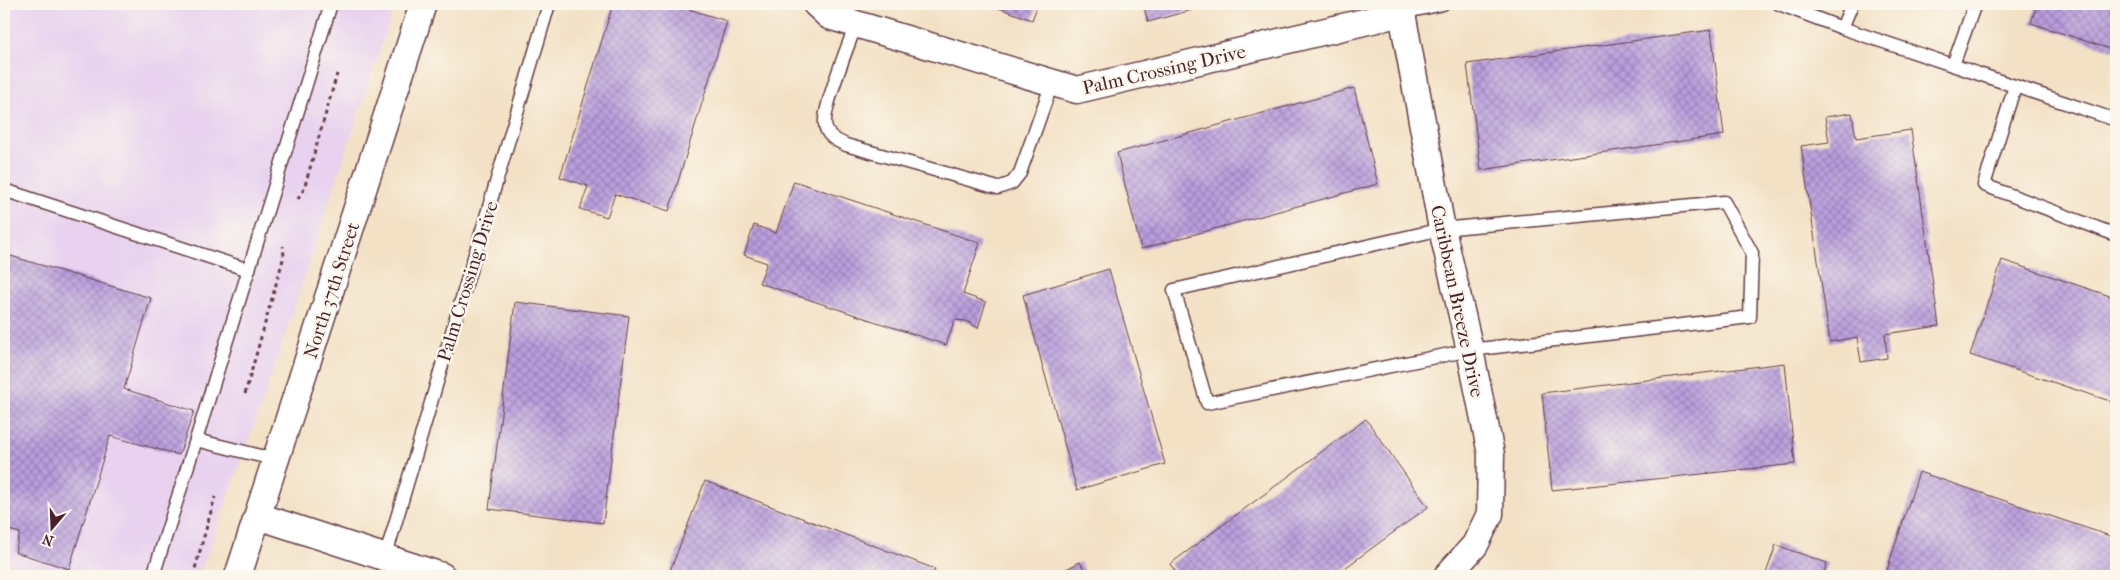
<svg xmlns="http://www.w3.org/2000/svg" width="2120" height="580" viewBox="0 0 2120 580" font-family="'IM FELL French Canon',serif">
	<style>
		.built { fill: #e8d2ef }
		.building { fill: url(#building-cross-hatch) }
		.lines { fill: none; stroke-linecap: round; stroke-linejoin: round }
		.service-casing { stroke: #633c42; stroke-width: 15 }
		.minor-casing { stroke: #633c42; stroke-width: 29 }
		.path { stroke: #633c42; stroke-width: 3; stroke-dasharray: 4 4; stroke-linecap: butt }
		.service { stroke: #fff; stroke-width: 12 }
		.minor { stroke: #fff; stroke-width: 26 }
		.labels { text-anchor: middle; stroke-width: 5; stroke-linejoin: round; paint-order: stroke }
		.street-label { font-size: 19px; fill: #4a1f2b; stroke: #fbf7ec }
	</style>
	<defs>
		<pattern id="building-cross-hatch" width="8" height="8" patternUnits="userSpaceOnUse" patternTransform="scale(1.25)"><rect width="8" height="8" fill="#b99edd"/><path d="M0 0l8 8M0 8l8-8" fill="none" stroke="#9880b3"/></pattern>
	</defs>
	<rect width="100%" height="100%" fill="#fbf7ec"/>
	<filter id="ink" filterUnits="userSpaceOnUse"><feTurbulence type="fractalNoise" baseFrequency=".02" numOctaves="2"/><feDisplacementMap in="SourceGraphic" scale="10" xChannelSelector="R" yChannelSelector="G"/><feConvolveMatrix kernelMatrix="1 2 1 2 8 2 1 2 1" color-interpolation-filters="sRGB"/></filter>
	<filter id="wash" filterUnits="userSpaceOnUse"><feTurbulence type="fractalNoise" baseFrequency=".0096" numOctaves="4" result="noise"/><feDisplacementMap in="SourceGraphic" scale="20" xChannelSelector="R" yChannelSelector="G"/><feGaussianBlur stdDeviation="1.12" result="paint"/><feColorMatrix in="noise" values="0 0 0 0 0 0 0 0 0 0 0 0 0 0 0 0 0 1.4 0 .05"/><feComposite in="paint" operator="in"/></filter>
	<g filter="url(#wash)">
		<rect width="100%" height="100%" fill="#f3e1c5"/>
		<polygon class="built" points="4,4 395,4 263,401 199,576 4,576"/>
		<g id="blocks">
			<g class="building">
				<polygon points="613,4 672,4 727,21 669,211 615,194 607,217 580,209 588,186 560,177"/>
				<polygon points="988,4 1038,4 1032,20"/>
				<polygon points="1143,4 1214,4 1148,22"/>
				<polygon points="2037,4 2116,4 2116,51 2031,23"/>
				<polygon points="1711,30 1724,135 1481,170 1467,64"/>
				<polygon points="1354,88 1378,184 1141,249 1117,153"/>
				<polygon points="1852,113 1856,138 1911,130 1939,326 1885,334 1887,358 1861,362 1857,337 1830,342 1801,146 1829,142 1825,117"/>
				<polygon points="794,181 980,243 963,294 986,302 978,328 966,321 955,320 946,345 759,283 767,263 744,255 754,225 776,233"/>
				<polygon points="4,254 151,298 124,389 194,411 179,455 110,436 69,569 15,552 20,533 4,529"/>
				<polygon points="2002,260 2116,298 2116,403 1970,355"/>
				<polygon points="1109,269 1165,464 1077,490 1023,295"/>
				<polygon points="515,302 629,316 603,523 489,509"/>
				<polygon points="1785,363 1795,464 1552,490 1542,393"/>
				<polygon points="1366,419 1428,507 1334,576 1179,576 1170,564"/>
				<polygon points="1919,472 2116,538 2116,576 1907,576 1887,570"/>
				<polygon points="705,481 935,569 932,576 668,576"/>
				<polygon points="1776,545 1827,563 1823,576 1765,576"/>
				<polygon points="1080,562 1088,576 1053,576"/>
			</g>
		</g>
	</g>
	<g filter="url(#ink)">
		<use href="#blocks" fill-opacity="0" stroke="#633c42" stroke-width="1"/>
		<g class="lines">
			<defs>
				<g id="service">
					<polyline points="1779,4 1842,28 2116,120"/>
					<polyline points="1402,13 1443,4"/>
					<path d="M856 24C849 44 823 107 825 124 826 136 837 141 846 145L998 188 1012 183 1020 173 1052 83"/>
					<polyline points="1842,28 1852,4"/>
					<polyline points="1953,65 1975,4"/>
					<polyline points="2015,86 1984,185 2116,235"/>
					<polyline points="4,190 249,270"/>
					<polygon points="1724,202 1752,253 1750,317 1470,350 1207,403 1174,290 1442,229"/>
					<polyline points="196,440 331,4"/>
					<polyline points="385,558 549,4"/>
					<polyline points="153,576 196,440 277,460"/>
				</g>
				<g id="minor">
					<polyline points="816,4 829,16 1077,90 1402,13 1442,229 1470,350 1491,454 1490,514 1475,545 1447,576"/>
					<polyline points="258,516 442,576"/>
					<polyline points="238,576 423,4"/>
				</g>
			</defs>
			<use href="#service" class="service-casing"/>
			<use href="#minor" class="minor-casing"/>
			<g class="path">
				<polyline points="298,199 304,189 337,74"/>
				<polyline points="245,394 284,256 283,246"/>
				<polyline points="193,576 215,497"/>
			</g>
			<use href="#service" class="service"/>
			<use href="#minor" class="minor"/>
		</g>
	</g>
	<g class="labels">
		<g class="street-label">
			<text transform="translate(1164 69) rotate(-13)" y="7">Palm Crossing Drive</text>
			<text transform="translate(467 281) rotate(-73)" y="7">Palm Crossing Drive</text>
			<text transform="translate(331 290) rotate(-72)" y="7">North 37th Street</text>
			<text transform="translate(1458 301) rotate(78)" y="7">Caribbean Breeze Drive</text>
		</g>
	</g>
	<rect width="2120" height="580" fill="none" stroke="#fbf7ec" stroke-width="20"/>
	<g transform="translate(52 528) rotate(199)" stroke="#fbf7ec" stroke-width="4" paint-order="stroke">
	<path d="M0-4L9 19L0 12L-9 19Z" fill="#4a1f2b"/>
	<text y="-8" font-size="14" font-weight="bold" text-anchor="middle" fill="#4a1f2b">N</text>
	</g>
</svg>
